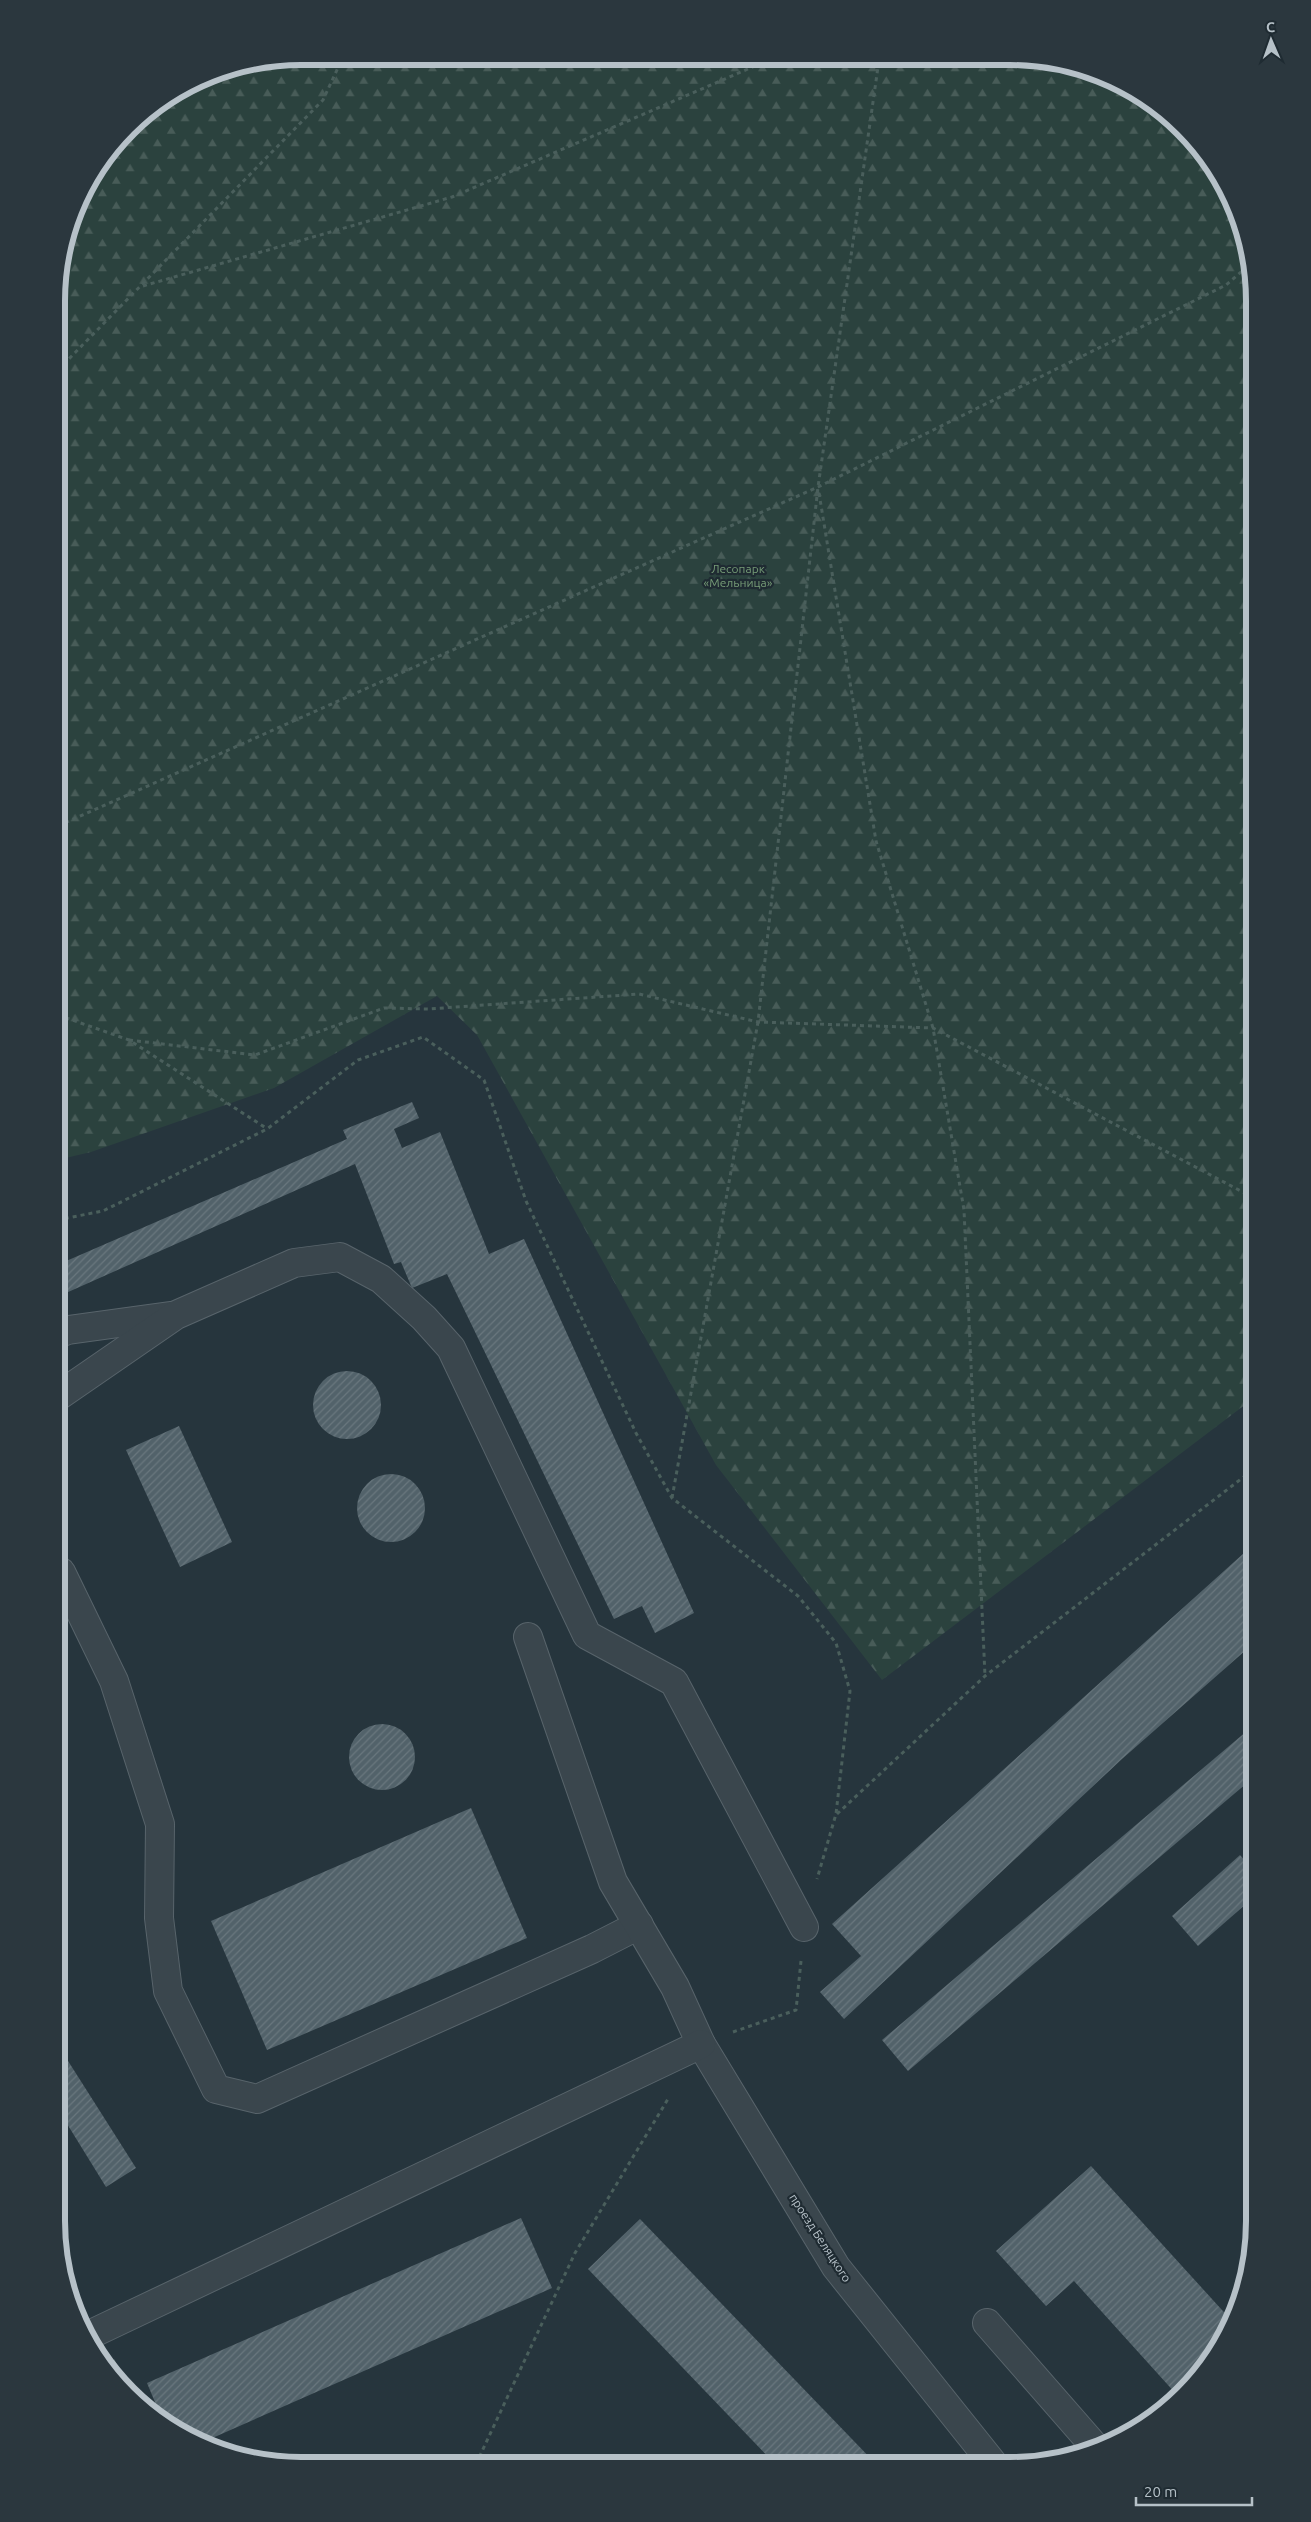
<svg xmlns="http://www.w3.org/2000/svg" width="1311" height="2522" viewBox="0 0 1311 2522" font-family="Ubuntu,sans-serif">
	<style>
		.forest { fill: url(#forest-firs) }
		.building { fill: url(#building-hatch) }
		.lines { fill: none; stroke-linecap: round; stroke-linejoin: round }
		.minor-casing { stroke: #58646b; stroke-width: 30 }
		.path { stroke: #4a5f5c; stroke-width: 3; stroke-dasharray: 4 4; stroke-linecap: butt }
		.minor { stroke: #3a464d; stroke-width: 28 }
		.labels { text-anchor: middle; stroke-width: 4.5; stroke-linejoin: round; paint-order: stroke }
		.park-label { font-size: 12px; fill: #769c77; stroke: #1f2b32 }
		.street-label { font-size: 12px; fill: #b6c1c8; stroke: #1f2b32 }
		.rim { fill: none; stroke: #b6c1c8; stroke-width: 6 }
	</style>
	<defs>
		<pattern id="forest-firs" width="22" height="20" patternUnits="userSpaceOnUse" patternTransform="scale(1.25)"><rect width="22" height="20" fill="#2b423e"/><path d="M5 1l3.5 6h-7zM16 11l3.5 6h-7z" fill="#485c58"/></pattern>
		<pattern id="building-hatch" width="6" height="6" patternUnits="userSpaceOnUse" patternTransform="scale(1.25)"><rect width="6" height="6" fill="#52626a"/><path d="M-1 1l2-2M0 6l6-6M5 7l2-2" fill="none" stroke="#69777e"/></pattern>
	</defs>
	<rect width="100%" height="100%" fill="#26353d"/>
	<polygon class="forest" points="301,56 1057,61 1118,81 1171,117 1213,165 1242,223 1255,301 1254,1398 882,1680 716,1465 477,1035 437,996 274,1088 91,1152 57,1160 58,270 82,193 139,117 208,75"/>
	<g class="building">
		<polygon points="412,1102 419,1118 394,1129 402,1148 440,1132 489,1254 524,1239 694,1613 655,1633 642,1606 614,1619 447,1274 412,1288 401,1262 394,1264 355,1164 57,1297 57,1265 347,1139 343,1130"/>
		<circle cx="347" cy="1405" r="34"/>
		<polygon points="179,1426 232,1542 180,1567 126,1450"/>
		<circle cx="391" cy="1508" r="34"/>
		<polygon points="1254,1544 1254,1643 1122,1759 844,2019 820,1992 861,1956 832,1924"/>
		<circle cx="382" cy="1757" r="33"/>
		<polygon points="1254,1725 1254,1777 908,2071 882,2040"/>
		<polygon points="471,1808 527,1938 267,2050 211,1921"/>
		<polygon points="1240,1855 1254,1871 1254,1897 1198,1946 1172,1916"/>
		<polygon points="56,2042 136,2168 106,2187 56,2106"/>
		<polygon points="1091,2166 1232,2321 1204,2370 1177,2395 1074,2281 1046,2306 996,2251"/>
		<polygon points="521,2218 552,2288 201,2443 162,2419 147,2383"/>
		<polygon points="640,2219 877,2465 776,2465 588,2269"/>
	</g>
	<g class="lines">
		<defs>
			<g id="minor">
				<polyline points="57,1334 68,1330 170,1316"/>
				<polyline points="57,1397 176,1315 294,1263 340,1257 381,1279 424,1318 451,1348 587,1635 674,1682 804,1927"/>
				<polyline points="57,1570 61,1572 114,1681 160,1824 159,1918 168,1991 216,2089 257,2099 592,1949 639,1925"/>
				<polyline points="528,1637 613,1882 675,1987 701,2044 836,2267 995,2466"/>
				<polyline points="987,2323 1097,2449"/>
				<polyline points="87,2336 701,2044"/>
			</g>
		</defs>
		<use href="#minor" class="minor-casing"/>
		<g class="path">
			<polyline points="143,286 452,197 771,59"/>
			<polyline points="58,370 323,100 343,57"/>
			<polyline points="819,493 876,841 933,1028 964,1210 985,1676"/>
			<polyline points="58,826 818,487 1226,285 1249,265"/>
			<polyline points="58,1015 129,1040 266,1128"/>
			<polyline points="129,1040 255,1055 384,1008 428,1009 639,994 758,1022 933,1028 1254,1198"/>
			<polyline points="57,1220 103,1211 267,1129 358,1060 423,1037 484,1080 526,1201 636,1433 672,1498 798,1596 836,1643 850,1691 836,1814 817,1879"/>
			<polyline points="672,1498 758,1022 818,487 879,60"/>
			<polyline points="837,1814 985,1676 1254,1469"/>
			<polyline points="733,2032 796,2010 801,1961"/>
			<polyline points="113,2360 129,2393"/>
			<polyline points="476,2464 575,2253 668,2099"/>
		</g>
		<use href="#minor" class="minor"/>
	</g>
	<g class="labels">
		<g class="park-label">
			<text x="738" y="573">Лесопарк<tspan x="738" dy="14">«Мельница»</tspan></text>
		</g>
		<g class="street-label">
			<text transform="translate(820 2238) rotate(57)" y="4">проезд Беляцкого</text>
		</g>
	</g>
	<path d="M0 0H1311V2522H0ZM301 65H1010A236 236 0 0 1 1246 301V2221A236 236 0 0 1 1010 2457H301A236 236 0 0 1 65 2221V301A236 236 0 0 1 301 65Z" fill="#2b373e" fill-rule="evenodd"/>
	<path class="rim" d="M301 65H1010A236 236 0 0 1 1246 301V2221A236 236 0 0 1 1010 2457H301A236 236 0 0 1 65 2221V301A236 236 0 0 1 301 65Z"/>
	<g transform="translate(1271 40) rotate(358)" stroke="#1f2b32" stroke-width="4" paint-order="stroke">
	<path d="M0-4L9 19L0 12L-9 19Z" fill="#b6c1c8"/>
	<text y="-8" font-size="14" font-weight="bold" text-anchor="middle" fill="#b6c1c8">С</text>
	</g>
	<path d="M1136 2497v8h116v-8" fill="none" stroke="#b6c1c8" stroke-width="2.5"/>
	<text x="1144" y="2497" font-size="15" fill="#b6c1c8" stroke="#1f2b32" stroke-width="4" paint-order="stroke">20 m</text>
</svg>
